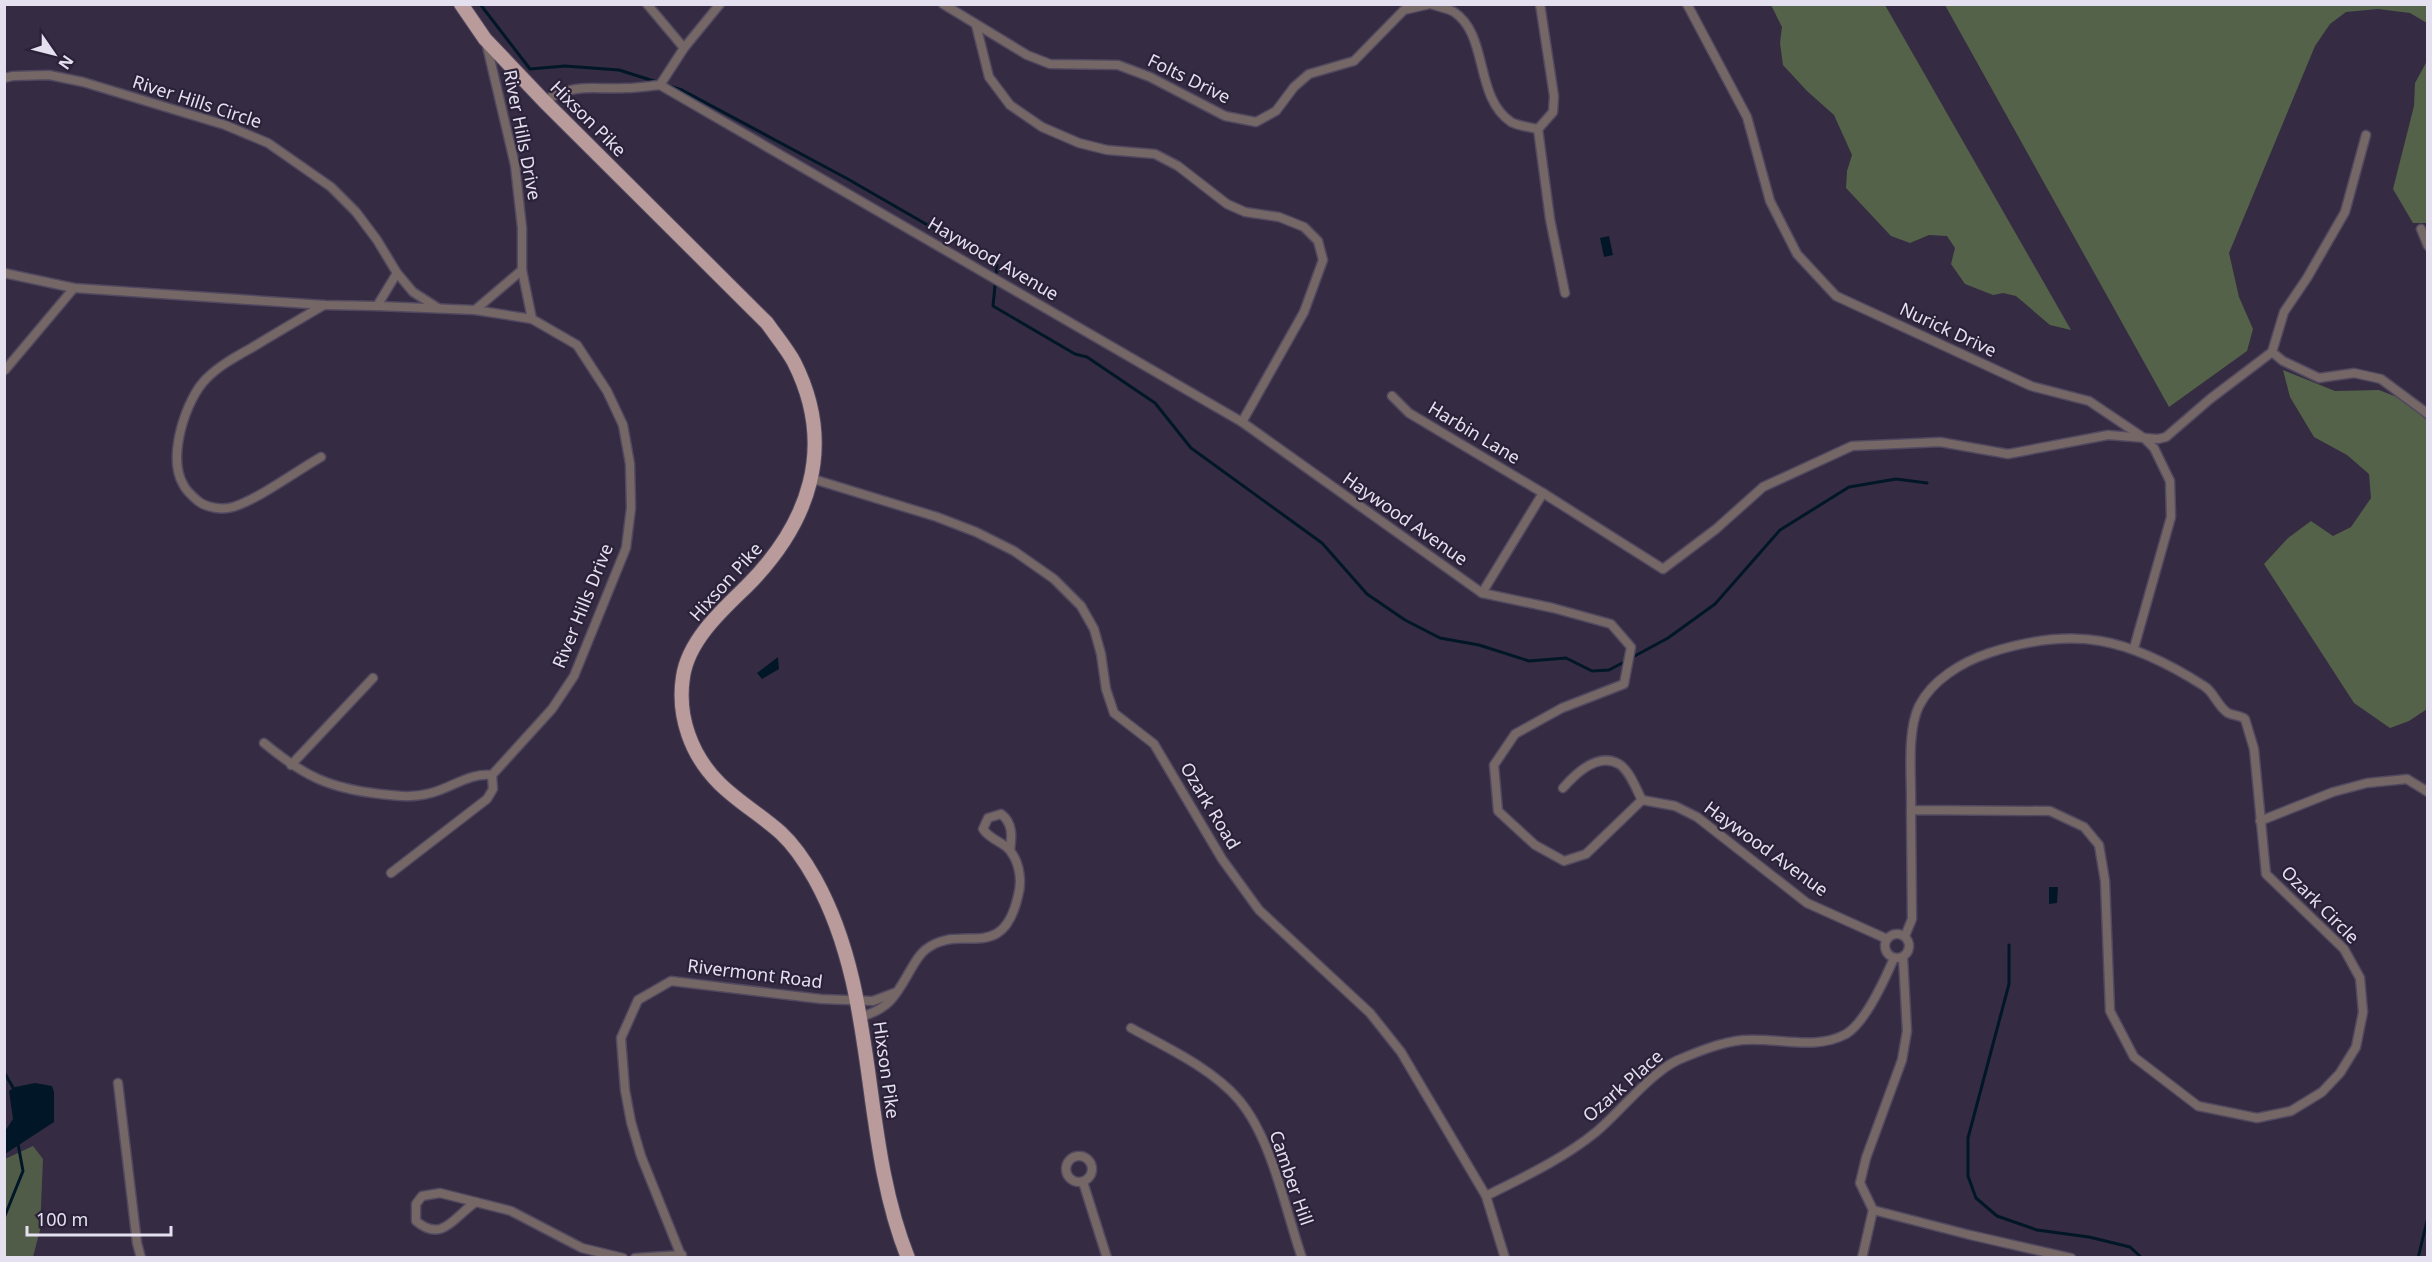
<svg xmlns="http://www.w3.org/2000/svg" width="2432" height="1262" viewBox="0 0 2432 1262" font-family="'Noto Sans',sans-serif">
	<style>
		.green { fill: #505c47 }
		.forest { fill: #536248 }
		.water { fill: #011728 }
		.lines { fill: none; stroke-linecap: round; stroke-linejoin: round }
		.stream { stroke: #011728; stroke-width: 3 }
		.minor-casing { stroke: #51495f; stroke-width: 11 }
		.primary-casing { stroke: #51495f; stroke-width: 16 }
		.minor { stroke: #766767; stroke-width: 8 }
		.primary { stroke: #ba9b9c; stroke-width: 14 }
		.labels { text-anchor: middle; stroke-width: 4.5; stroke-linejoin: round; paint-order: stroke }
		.street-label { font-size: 18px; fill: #e5e0ef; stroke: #2b2239 }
	</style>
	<rect width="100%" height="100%" fill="#352c43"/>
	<polygon class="green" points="33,1146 43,1159 40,1230 33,1257 5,1257 5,1159"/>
	<g class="forest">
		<polygon points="2427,4 2427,23 2410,13 2378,9 2346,12 2330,24 2315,46 2229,253 2239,297 2253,329 2247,351 2169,407 1945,5"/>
		<polygon points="1771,5 1885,5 2071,330 2050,325 2016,296 2003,293 1993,295 1965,284 1951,264 1955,248 1947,236 1929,235 1910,243 1891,236 1846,188 1847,171 1852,155 1834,115 1807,91 1783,65 1780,43 1782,27"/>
		<polygon points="2427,61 2427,223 2413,223 2393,189 2414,106 2415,83"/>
		<polygon points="2283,370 2335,391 2379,390 2402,399 2427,420 2427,709 2409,721 2390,728 2354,703 2264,564 2288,538 2311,521 2333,536 2351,527 2371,498 2369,474 2347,455 2314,437 2290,397"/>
	</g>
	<g class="water">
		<polygon points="1609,236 1613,255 1604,257 1600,238"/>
		<polygon points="778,657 779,669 762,679 757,673"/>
		<polygon points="2049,887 2058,887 2057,903 2049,904"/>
		<polygon points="35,1083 52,1086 54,1092 54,1122 5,1154 5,1131 13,1119 9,1091 15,1087"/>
	</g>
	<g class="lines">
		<g class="stream">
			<polyline points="480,4 530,69 565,66 619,70 657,82"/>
			<polyline points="666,85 682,90 846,178 997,265 993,306 1075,354 1087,357 1155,403 1191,448 1322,543 1367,594 1405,620 1440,638 1479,645 1529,661 1566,658 1592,671 1609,670 1626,661"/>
			<polyline points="1631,658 1668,638 1715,604 1780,530 1849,487 1896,479 1927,483"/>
			<polyline points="2009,945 2009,984 1968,1138 1968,1176 1976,1198 1997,1216 2037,1230 2089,1237 2130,1247 2142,1258"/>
			<polyline points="4,1072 15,1091"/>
			<polyline points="4,1218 23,1171 18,1144"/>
			<polyline points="2418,1258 2428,1217"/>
		</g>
		<defs>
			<g id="minor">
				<polyline points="647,4 684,48"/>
				<polyline points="943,4 1027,55 1050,64 1118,65 1150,77 1225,116 1256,122 1276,111 1294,87 1309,74 1354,61 1404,10 1430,4"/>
				<path d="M1431 4C1438 7 1448 8 1454 12 1489 35 1474 97 1511 122 1518 126 1530 127 1538 129"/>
				<polyline points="1687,4 1747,117 1770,201 1797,254 1836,296 2031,386 2089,401 2144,438 2154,448 2170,481 2171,517 2134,648"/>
				<polyline points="976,25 989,77 1010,105 1042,127 1079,143 1107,150 1155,154 1178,166 1227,204 1245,212 1279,217 1304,227 1318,241 1323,260 1304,312 1242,422"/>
				<polyline points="486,42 515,165 522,228 522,270 532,319 577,345 607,391 623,425 630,464 631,508 626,548 574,676 552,709 492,775"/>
				<polyline points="4,78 13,76 49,75 83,82 225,125 268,143 331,187 356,212 377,240 397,273 413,292 438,308"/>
				<polyline points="660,85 684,48 720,4"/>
				<path d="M544 101C576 82 594 90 627 88 638 88 649 86 660 85L1242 422 1482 593 1553 608 1611 624 1631 647 1624 684 1562 708 1515 734 1494 765 1498 811 1535 845 1564 861 1586 854 1642 800 1675 806 1697 817 1807 903 1887 939"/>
				<polyline points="1538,129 1550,219 1565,293"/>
				<polyline points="1538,129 1553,112 1554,96 1540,4"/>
				<polyline points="2421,229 2428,246"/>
				<polyline points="4,273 74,288 324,305 377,306 397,273"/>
				<polyline points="377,306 475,310 522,270"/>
				<polyline points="475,310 532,319"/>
				<polyline points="2272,352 2284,312 2307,278 2345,212 2366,135"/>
				<polyline points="2272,352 2283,361 2319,378 2354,373 2381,379 2428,414"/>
				<polyline points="5,370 74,288"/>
				<polyline points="1392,396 1409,413 1543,493 1663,569 1716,529 1763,487 1852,446 1940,442 2008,454 2108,435 2158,439 2166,437 2210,399 2272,352"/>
				<path d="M321 457C298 470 257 500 233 507 222 510 207 508 198 501 192 496 186 491 183 484 167 457 186 398 207 378 220 365 237 356 253 347 276 333 300 319 324 305"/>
				<polyline points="813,479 937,517 976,532 1014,551 1054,579 1081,606 1094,629 1101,654 1106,689 1114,713 1154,744 1222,859 1259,910 1370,1013 1401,1052 1486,1196 1505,1258"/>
				<polyline points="1482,593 1543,493"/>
				<path d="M264 743C304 776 328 788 380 794 398 796 413 798 431 793 451 788 471 772 492 775"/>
				<polyline points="291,765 373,678"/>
				<path d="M1563 788C1576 773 1598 752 1619 764 1630 771 1636 789 1642 800"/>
				<polyline points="2260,821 2333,792 2367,783 2407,779 2428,792"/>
				<polyline points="391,873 487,799 493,789 492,775"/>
				<circle cx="1897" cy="946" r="12"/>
				<path d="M1905 936 1912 919 1911 810 2050 811 2084 827 2099 845 2105 881 2110 1011 2134 1057 2198 1106 2257 1118 2291 1111 2322 1092 2340 1073 2356 1047 2363 1012 2360 978 2344 949 2266 874 2254 749 2245 719C2240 715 2234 716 2228 713 2218 707 2214 692 2204 686 2129 638 2075 625 1989 653 1962 662 1932 680 1919 706 1906 733 1912 780 1911 810"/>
				<path d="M860 1017C890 1009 896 995 911 969 915 962 919 955 925 950 960 921 1002 966 1018 896 1022 882 1020 864 1011 852 1005 842 991 841 983 829L988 818 1001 814C1013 823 1012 836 1010 850"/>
				<path d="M1131 1028C1166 1047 1213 1069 1239 1100 1272 1139 1285 1209 1302 1258"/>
				<polyline points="118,1083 137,1243 141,1258"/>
				<circle cx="1079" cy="1169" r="13"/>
				<polyline points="1083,1182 1107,1258"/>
				<path d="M1486 1196C1524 1177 1563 1159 1596 1132 1620 1112 1650 1073 1678 1060 1697 1052 1721 1042 1743 1040 1776 1037 1815 1051 1846 1034 1866 1022 1885 979 1894 958"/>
				<path d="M476 1202C455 1215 443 1244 416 1221V1204L422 1196 440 1193 511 1211 582 1248 623 1258"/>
				<polyline points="1873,1210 1860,1183 1866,1158 1902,1060 1907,1031 1903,957"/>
				<polyline points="1873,1210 1970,1235 2071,1258"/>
				<polyline points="635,1258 682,1255"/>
				<polyline points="682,1258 641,1156 631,1122 625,1090 621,1038 638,1000 671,981 821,999 873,1001 894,993"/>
				<polyline points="1862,1258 1873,1210"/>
			</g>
			<path id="primary" d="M461 4 485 39 544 101 767 323C776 336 787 349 794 362 837 447 809 524 746 587 721 611 688 641 683 677 677 716 691 755 719 783 738 802 761 815 781 833 795 846 806 863 815 879 880 996 859 1136 908 1258"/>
		</defs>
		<use href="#minor" class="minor-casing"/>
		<use href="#primary" class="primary-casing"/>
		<use href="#minor" class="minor"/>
		<use href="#primary" class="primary"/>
	</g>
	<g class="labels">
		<g class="street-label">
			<text transform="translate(1189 79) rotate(26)" y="6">Folts Drive</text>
			<text transform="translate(197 102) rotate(18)" y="6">River Hills Circle</text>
			<text transform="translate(588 119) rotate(45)" y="6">Hixson Pike</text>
			<text transform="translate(522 135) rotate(79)" y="6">River Hills Drive</text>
			<text transform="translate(993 259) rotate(30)" y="6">Haywood Avenue</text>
			<text transform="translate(1948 330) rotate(25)" y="6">Nurick Drive</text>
			<text transform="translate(1474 433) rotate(31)" y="6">Harbin Lane</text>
			<text transform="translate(1405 519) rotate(35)" y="6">Haywood Avenue</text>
			<text transform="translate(726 582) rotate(-48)" y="6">Hixson Pike</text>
			<text transform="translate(583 606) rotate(-68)" y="6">River Hills Drive</text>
			<text transform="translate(1210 806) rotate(59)" y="6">Ozark Road</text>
			<text transform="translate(1766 849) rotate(36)" y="6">Haywood Avenue</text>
			<text transform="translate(2320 905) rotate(45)" y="6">Ozark Circle</text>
			<text transform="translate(755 974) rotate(7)" y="6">Rivermont Road</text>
			<text transform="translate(886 1070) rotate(82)" y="6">Hixson Pike</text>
			<text transform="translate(1623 1086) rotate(-41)" y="6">Ozark Place</text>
			<text transform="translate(1291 1178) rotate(71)" y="6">Camber Hill</text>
		</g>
	</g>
	<rect width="2432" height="1262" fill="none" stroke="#e5e0ef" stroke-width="12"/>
	<g transform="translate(54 54) rotate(125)" stroke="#2b2239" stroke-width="4.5" paint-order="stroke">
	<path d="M0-4.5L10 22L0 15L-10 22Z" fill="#e5e0ef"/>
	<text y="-9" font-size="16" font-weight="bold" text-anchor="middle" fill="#e5e0ef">N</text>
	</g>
	<path d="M27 1226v9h144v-9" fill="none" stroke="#e5e0ef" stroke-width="3"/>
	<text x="36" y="1226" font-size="18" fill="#e5e0ef" stroke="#2b2239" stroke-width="4.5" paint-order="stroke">100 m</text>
</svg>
